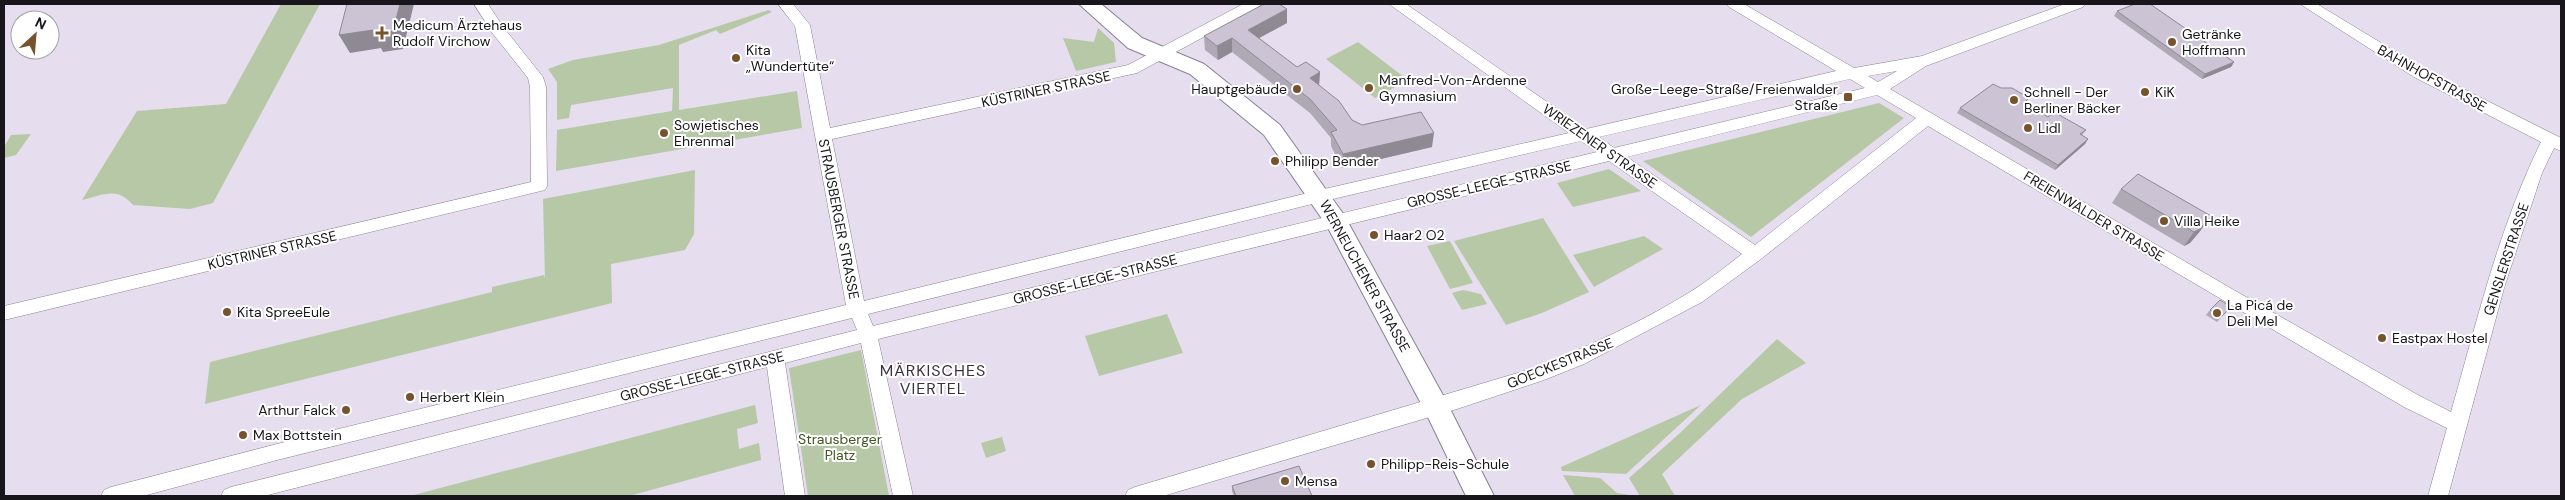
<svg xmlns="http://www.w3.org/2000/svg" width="2565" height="500" viewBox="0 0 2565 500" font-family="'DM Sans',sans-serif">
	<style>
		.green { fill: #b7c8a6 }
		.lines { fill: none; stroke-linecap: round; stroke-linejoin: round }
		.street-casing { stroke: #898291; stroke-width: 1 }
		.secondary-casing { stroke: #898291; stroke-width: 2 }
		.street { fill: #fff; fill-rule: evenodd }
		.secondary { fill: #fff; fill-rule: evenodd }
		.tram { stroke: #7f7984; stroke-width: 1 }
		.wall { fill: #afa9b6 }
		.shaded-wall { fill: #8f8994 }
		.building { fill: #ccc4d4; stroke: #8f8994 }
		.poi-dot { fill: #76532c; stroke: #fff; stroke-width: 2 }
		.labels { text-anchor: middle; stroke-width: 4; stroke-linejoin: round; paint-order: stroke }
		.poi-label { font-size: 14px; fill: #18151b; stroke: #fff; text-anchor: start }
		.street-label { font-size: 14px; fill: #18151b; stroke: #fff }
		.park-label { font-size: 14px; fill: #405920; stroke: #fff }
		.quarter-label { font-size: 16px; letter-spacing: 1px; fill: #38313e; stroke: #fff }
	</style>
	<rect width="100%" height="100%" fill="#e6ddee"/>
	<g class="green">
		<path d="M281 4H320L213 203 190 209 133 205C117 186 103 195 82 200L137 111 226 104Z"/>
		<polygon points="769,10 772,12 720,34 716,30 679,45 679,110 797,91 802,128 556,171 557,130 672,111 673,88 571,105 569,118 557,120 557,82 548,69 573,60 659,45"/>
		<polygon points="1098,28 1114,43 1116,62 1076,71 1063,38 1094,42"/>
		<polygon points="1358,42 1408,80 1375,98 1326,59"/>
		<polygon points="1879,103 1904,118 1751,237 1643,161"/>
		<polygon points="31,134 16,155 4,158 4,147 11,135"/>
		<polygon points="1609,169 1641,191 1573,207 1557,183"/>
		<polygon points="695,170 694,234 685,250 611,264 612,303 205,404 210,362 492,292 492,287 544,275 545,278 543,199"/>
		<polygon points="1543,218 1589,292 1542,313 1506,325 1454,241"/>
		<polygon points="1644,236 1663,249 1594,287 1573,255"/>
		<polygon points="1450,241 1473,283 1450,289 1427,246"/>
		<polygon points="1463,290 1481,294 1487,304 1462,310 1452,293"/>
		<polygon points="1167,314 1183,353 1099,376 1085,336"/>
		<polygon points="1777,339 1806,363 1742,399 1662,474 1675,496 1640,496 1629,478 1680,433"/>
		<polygon points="861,350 889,496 808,496 789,368"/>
		<polygon points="755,405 758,423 737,429 739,449 759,443 761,460 629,496 410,496"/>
		<polygon points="1701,405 1626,474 1562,471 1561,467"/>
		<polygon points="1002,437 1006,451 986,458 981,443"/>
		<polygon points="1563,475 1600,478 1617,493 1635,496 1575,496"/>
	</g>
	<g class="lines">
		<defs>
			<g id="street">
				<polygon points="474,4 488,4 504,28 543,77 546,87 547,186 545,190 4,320 4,306 531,182 530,87 528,78 493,34"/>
				<path d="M778 4H793L810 25 830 128 1128 65 1243 4H1261L1259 7 1137 73 832 139 864 301 1320 190 1569 133 1389 4H1406L1586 129 1836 71 1729 7 1727 4H1744L1854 68 1922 56 2065 4H2085L2083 7 1926 66 1890 89 2232 289 2418 395 2451 412C2477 321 2499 227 2541 142L2414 77 2300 4H2317L2424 69 2561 138V151L2554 148 2542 173 2504 288 2448 496H2428L2447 428 2404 407 1928 126 1761 259 1702 302 1584 364 1544 380 1457 409 1163 496H1125L1128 490 1135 487 1531 369C1585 348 1640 323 1690 292 1708 281 1725 267 1742 254L1609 161 878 339 913 496H893L861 343 785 363 805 496H785L767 367 264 496H221L224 490 231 487 857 330 852 318 277 460 143 496H101L104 490 111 487 277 444 846 305 795 26ZM1897 71 1878 82 1868 76ZM1850 79 1865 88 1614 148 1599 137ZM1877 95 1916 118 1755 245 1627 157ZM1581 141 1597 152 873 326 868 314 1320 202Z"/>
			</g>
			<polygon id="secondary" points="1079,4 1101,4 1142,38 1204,64 1280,125 1344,215 1445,399 1494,496 1466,496 1425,411 1327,226 1264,135 1190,74 1128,48"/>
		</defs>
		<use href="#street" class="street-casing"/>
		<use href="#secondary" class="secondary-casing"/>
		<use href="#street" class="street"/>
		<use href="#secondary" class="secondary"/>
		<polyline class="tram" points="4,4 9,4"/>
	</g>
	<g class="wall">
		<polygon points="2117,11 2234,62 2231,67 2202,79 2114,16"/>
		<polygon points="1287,23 1259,38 1297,67 1320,72 1319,85 1352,120 1362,125 1432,147 1342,168 1331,146 1331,138 1310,113 1232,52 1218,60 1205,50 1204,36"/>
		<polygon points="2027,103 2026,104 2048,117 2086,130 2082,135 2088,139 2085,144 2055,170 1957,113 1960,108"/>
		<polygon points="2121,189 2201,230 2190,243 2184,246 2112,203"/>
		<polygon points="2231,307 2217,322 2206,315 2210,310"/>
		<polygon points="1232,486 1312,496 1234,496 1232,491"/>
	</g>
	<g class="shaded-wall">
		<polygon points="400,4 414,4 403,49 383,52 381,48 350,53 339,35"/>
		<polygon points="1287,9 1287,23 1248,44 1248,30"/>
		<polygon points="1232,38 1232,52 1218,60 1217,46"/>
		<polygon points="2234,62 2231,67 2202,79 2205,74"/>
		<polygon points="1320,72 1319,86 1310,78"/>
		<polygon points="1434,133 1432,147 1342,168 1343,154"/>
		<polygon points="2088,139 2085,144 2055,170 2058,165"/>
		<polygon points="2211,216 2201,230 2190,243 2184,246 2194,232"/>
	</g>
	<g class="building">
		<polygon points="347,4 400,4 393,31 372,34 373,30 339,35"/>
		<polygon points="1264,4 1279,4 1287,9 1248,30 1297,67 1306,62 1320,72 1310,78 1339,101 1352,120 1362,125 1421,112 1434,133 1343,154 1331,132 1337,130 1310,99 1232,38 1217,46 1204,36"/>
		<polygon points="2135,4 2150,4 2234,62 2205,74 2117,11"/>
		<polygon points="1993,84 2001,88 2012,88 2029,98 2024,103 2048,117 2054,112 2086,130 2080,134 2088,139 2058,165 1960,108"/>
		<polygon points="2138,174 2211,216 2200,229 2194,232 2121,189"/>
		<polygon points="2220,300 2231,307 2221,317 2210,310"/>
		<polygon points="1299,466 1312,496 1236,496 1232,486"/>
	</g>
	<g class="poi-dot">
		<path d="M379.5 25.5h5v5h5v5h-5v5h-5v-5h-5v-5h5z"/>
		<circle cx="2172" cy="42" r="5"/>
		<circle cx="736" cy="58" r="5"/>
		<circle cx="1369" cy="88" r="5"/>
		<circle cx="1297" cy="89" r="5"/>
		<circle cx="2145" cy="92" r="5"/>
		<rect x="1843" y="92" width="10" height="10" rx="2.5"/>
		<circle cx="2014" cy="100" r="5"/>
		<circle cx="2028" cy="128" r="5"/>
		<circle cx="664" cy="133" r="5"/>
		<circle cx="1275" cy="161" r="5"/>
		<circle cx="2164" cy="221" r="5"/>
		<circle cx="1374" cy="235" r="5"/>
		<circle cx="227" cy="312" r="5"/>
		<circle cx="2217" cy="313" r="5"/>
		<circle cx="2382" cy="338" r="5"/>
		<circle cx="410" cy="397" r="5"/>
		<circle cx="346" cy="410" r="5"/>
		<circle cx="243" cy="435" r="5"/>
		<circle cx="1371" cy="464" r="5"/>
		<circle cx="1285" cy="481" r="5"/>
	</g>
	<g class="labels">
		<g class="poi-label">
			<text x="393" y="30">Medicum Ärztehaus<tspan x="393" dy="16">Rudolf Virchow</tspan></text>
			<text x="2182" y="39">Getränke<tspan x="2182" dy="16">Hoffmann</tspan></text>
			<text x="746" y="55">Kita<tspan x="746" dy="16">„Wundertüte“</tspan></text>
			<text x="1379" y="85">Manfred-Von-Ardenne<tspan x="1379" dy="16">Gymnasium</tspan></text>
			<text x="1287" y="94" text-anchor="end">Hauptgebäude</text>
			<text x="1838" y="94" text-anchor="end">Große-Leege-Straße/Freienwalder<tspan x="1838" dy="16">Straße</tspan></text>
			<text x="2024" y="97">Schnell - Der<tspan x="2024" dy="16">Berliner Bäcker</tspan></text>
			<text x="2155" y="97">KiK</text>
			<text x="674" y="130">Sowjetisches<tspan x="674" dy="16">Ehrenmal</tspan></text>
			<text x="2038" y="133">Lidl</text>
			<text x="1285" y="166">Philipp Bender</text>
			<text x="2174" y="226">Villa Heike</text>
			<text x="1384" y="240">Haar2 O2</text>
			<text x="2227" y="310">La Picá de<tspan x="2227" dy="16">Deli Mel</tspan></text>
			<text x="237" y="317">Kita SpreeEule</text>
			<text x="2392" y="343">Eastpax Hostel</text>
			<text x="420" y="402">Herbert Klein</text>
			<text x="336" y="415" text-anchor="end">Arthur Falck</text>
			<text x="253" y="440">Max Bottstein</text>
			<text x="1381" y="469">Philipp-Reis-Schule</text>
			<text x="1295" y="486">Mensa</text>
		</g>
		<g class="street-label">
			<text transform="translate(2432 78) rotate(29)" y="5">BAHNHOFSTRASSE</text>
			<text transform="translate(1046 89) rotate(-12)" y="5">KÜSTRINER STRASSE</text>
			<text transform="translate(1600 146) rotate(35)" y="5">WRIEZENER STRASSE</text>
			<text transform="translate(1489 184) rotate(-13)" y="5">GROSSE-LEEGE-STRASSE</text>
			<text transform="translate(2094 216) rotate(31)" y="5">FREIENWALDER STRASSE</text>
			<text transform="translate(839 219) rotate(79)" y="5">STRAUSBERGER STRASSE</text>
			<text transform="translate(272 250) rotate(-13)" y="5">KÜSTRINER STRASSE</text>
			<text transform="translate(2506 259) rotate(-72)" y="5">GENSLERSTRASSE</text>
			<text transform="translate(1365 276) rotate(61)" y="5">WERNEUCHENER STRASSE</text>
			<text transform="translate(1095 279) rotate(-14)" y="5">GROSSE-LEEGE-STRASSE</text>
			<text transform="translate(1560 363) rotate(-22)" y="5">GOECKESTRASSE</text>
			<text transform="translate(702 376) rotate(-14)" y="5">GROSSE-LEEGE-STRASSE</text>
		</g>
		<g class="park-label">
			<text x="840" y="444">Strausberger<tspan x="840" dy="16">Platz</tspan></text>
		</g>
		<g class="quarter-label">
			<text x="933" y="376">MÄRKISCHES<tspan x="933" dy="18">VIERTEL</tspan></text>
		</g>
	</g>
	<rect width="2565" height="500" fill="none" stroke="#18151b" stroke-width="10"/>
	<g transform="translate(35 35) rotate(26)"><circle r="24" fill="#ffffff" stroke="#a3a1a4"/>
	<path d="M0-4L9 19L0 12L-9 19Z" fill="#76532c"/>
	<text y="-8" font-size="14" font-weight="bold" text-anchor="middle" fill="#18151b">N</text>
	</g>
</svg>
